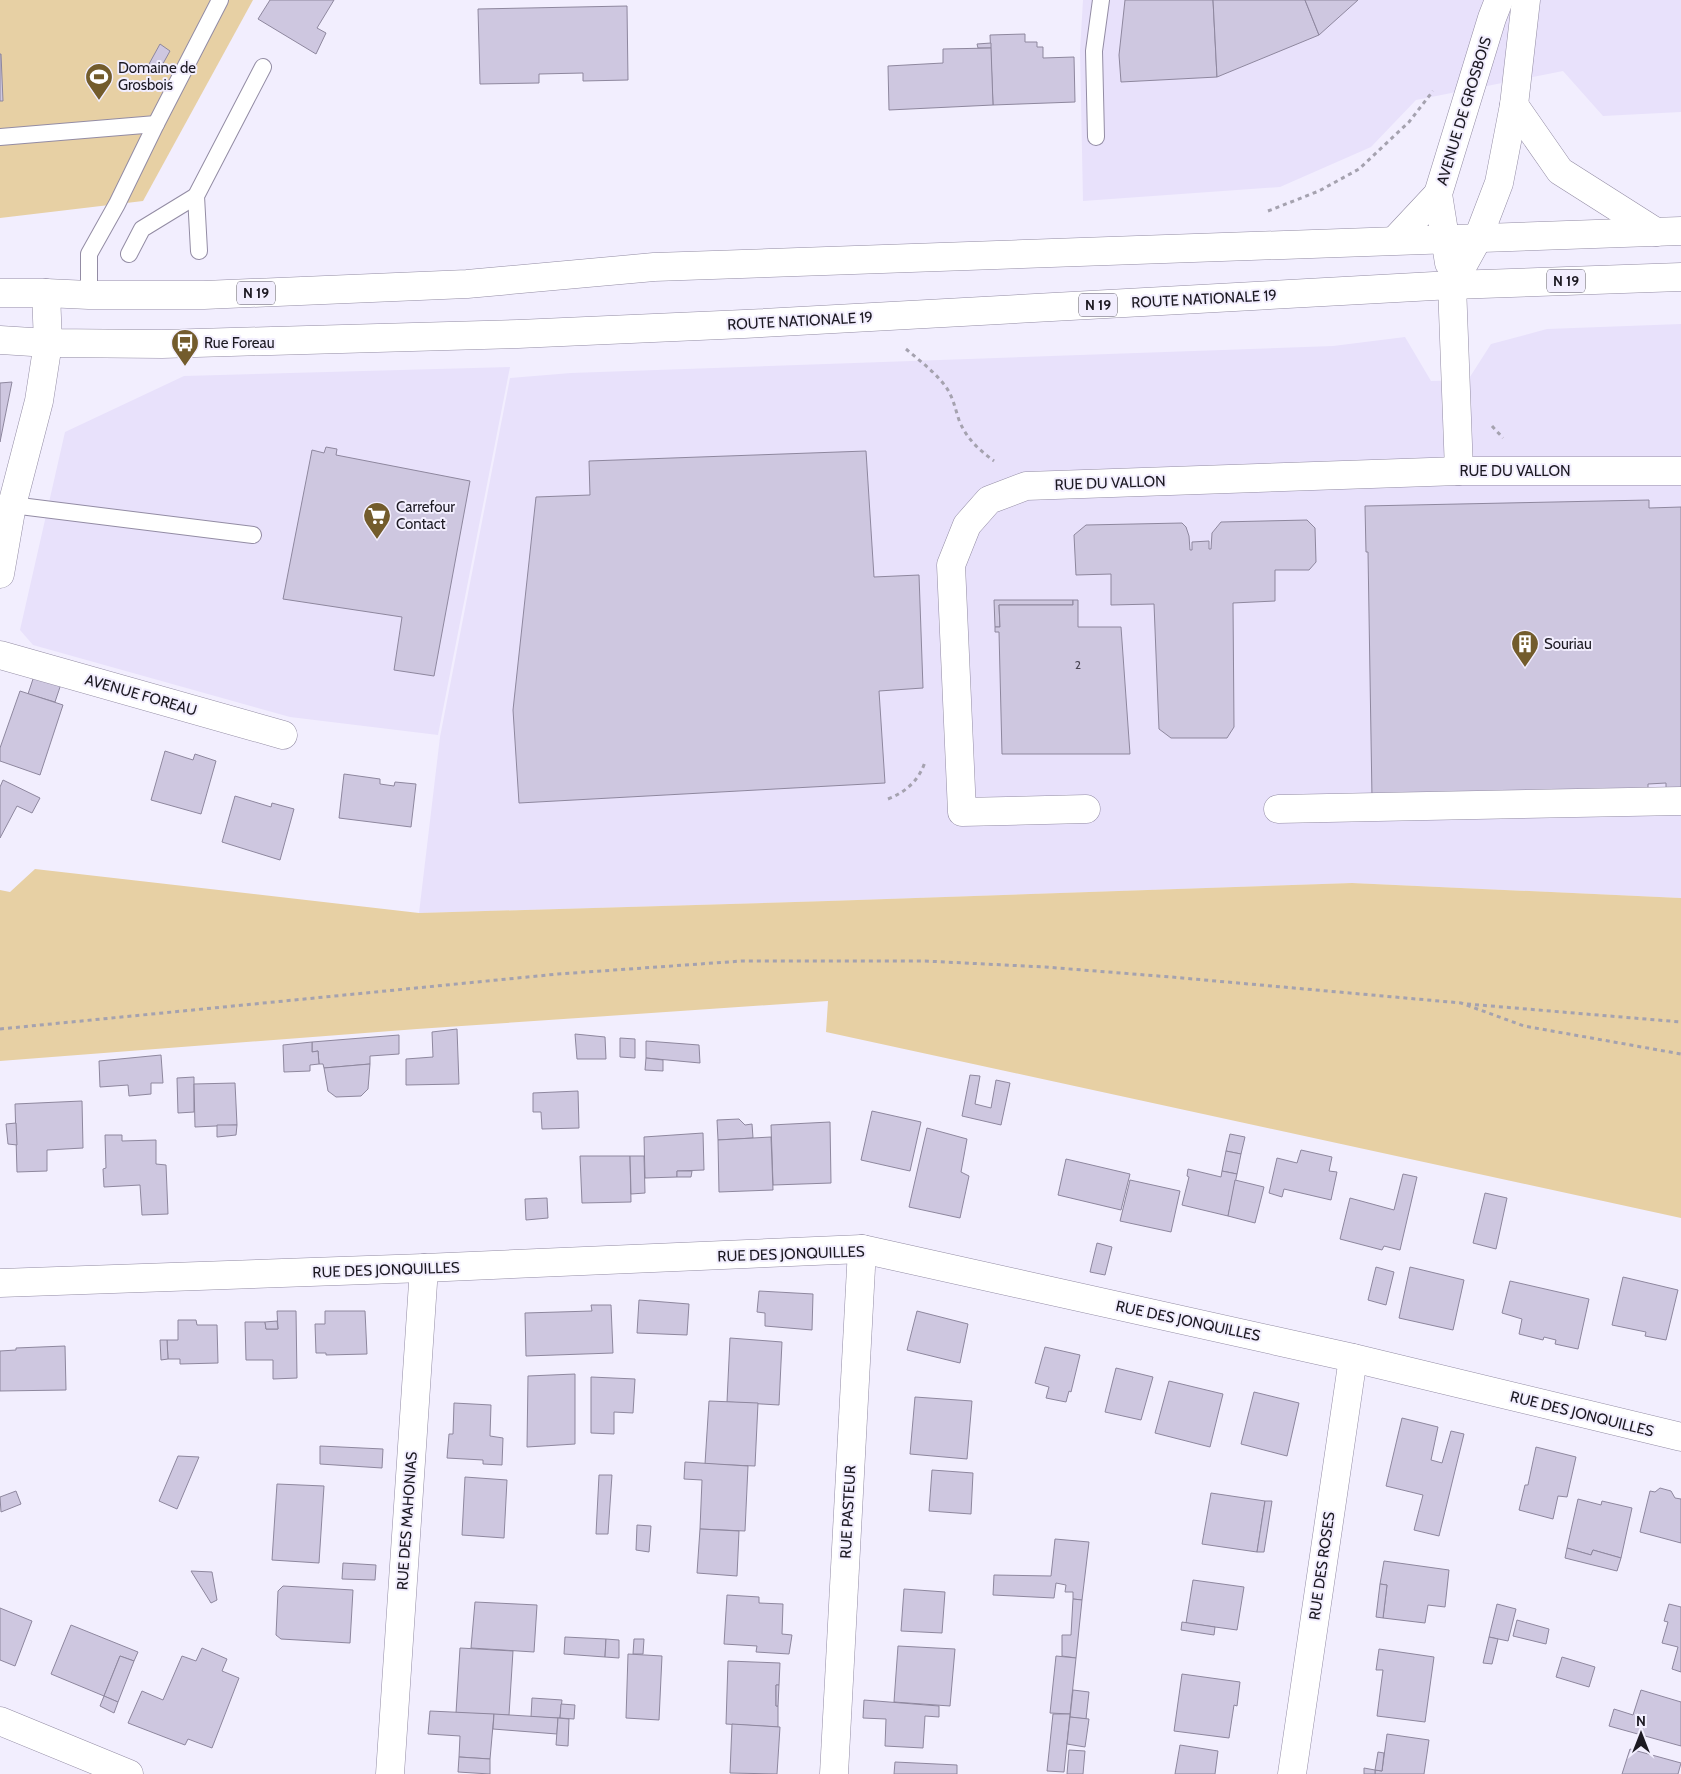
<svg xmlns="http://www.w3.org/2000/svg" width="1681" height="1774" viewBox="0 0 1681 1774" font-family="Cabin,sans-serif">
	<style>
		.built { fill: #e8e1fb }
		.green { fill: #e7d0a4 }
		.building { fill: #cec7e0; stroke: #8e879e }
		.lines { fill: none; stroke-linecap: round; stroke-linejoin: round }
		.lane-casing { stroke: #938ca4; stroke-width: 18 }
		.street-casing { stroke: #938ca4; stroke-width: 29 }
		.secondary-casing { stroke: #938ca4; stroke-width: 29 }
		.primary-casing { stroke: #938ca4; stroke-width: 29 }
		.path { stroke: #a5a2af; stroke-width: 3; stroke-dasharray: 4 4; stroke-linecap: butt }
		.lane { stroke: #fff; stroke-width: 16 }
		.street { stroke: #fff; stroke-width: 28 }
		.secondary { stroke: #fff; stroke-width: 28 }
		.primary { stroke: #fff; stroke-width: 28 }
		.labels { text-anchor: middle; stroke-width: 4; stroke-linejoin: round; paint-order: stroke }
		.number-label { font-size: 12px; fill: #484452 }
		.shield { fill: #f2eefe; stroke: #5c5964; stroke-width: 1 }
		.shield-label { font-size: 14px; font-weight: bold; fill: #1c1922 }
		.poi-label { font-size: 15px; fill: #1c1922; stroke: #f2eefe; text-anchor: start }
		.street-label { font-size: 15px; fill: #1c1922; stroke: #f2eefe }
	</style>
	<rect width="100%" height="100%" fill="#f2eefe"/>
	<g class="built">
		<polygon points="1083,0 1681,0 1681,112 1603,116 1563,71 1416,100 1371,147 1280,187 1083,201 1080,51"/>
		<polygon points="1681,324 1681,898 1352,883 828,901 419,913 440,737 510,378 571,373 1333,346 1405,337 1431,381 1468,380 1491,344 1547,329"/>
		<polygon points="510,367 438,735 290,717 33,645 20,630 65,432 184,376"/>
	</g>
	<g class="green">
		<polygon points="0,0 253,0 143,201 0,218"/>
		<polygon points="35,869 419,913 828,901 1352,883 1681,898 1681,1218 826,1032 828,1001 417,1029 0,1061 0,890 10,892"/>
	</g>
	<g class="building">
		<polygon points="270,0 334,0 317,28 326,33 316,54 258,19"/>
		<polygon points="1125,0 1213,0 1217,77 1121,82 1119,55"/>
		<polygon points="1213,0 1305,0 1319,35 1217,77"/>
		<polygon points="1305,0 1358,0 1319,35"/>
		<polygon points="627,6 628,80 583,81 583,73 539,74 539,83 480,84 478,9"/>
		<polygon points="1025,34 1025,42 1037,42 1037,47 1043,47 1043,58 1074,57 1075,102 993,105 990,35"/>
		<polygon points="991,43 991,48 978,48 977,44"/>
		<polygon points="160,44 170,51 160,69 149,64"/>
		<polygon points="991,48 993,105 889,110 888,66 943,63 943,49"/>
		<polygon points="0,54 1,54 3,101 0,101"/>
		<polygon points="12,382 0,442 0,383"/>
		<polygon points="326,447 337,449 336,455 470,481 434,676 394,670 402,617 283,599 312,450 324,453"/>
		<polygon points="866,451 874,577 919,575 923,688 879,691 885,783 519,803 513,710 536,497 590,495 589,461"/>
		<polygon points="1649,500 1649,508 1681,507 1681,792 1666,792 1666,783 1648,784 1648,792 1372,798 1368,552 1366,552 1365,506"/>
		<polygon points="1307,520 1315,528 1316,562 1309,570 1275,570 1275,601 1233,603 1234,727 1227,738 1171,738 1159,729 1154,604 1111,605 1111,574 1076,575 1074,535 1086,525 1182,523 1186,527 1189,536 1190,550 1192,550 1192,542 1209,541 1209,549 1211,549 1212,533 1221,522"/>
		<polygon points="994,600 1073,600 1073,605 999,605 1000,627 995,627"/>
		<polygon points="1073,600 1078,600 1078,627 1121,627 1130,754 1002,754 999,632 995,632 995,627 1000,627 999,605 1073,605"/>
		<polygon points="34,676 61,684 55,702 28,694"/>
		<polygon points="20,691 63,705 40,775 0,761 0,748"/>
		<polygon points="165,751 193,760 195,754 216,761 201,814 151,800"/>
		<polygon points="344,774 380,779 380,784 394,786 395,782 416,784 411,827 339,818"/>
		<polygon points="3,780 40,798 32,813 17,806 0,838 0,787"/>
		<polygon points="235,796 271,807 272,803 294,809 280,860 222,842"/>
		<polygon points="457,1029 459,1084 406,1085 406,1059 433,1057 432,1032"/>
		<polygon points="575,1034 605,1037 606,1059 577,1059"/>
		<polygon points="399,1035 399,1054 370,1056 370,1064 324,1068 323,1064 319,1064 318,1051 312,1052 312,1042"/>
		<polygon points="620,1038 635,1039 635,1058 620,1057"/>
		<polygon points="646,1041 699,1045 700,1063 646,1058"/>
		<polygon points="312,1042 312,1052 318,1051 319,1064 310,1065 310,1071 284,1072 283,1045"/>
		<polygon points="161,1055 163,1083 151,1083 151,1094 129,1096 128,1085 100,1087 99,1061"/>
		<polygon points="646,1058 663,1060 663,1071 645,1070"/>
		<polygon points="370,1064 368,1089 361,1096 336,1097 328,1091 324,1068"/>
		<polygon points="970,1075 980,1076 975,1104 991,1108 996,1080 1010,1083 1001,1125 962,1116"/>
		<polygon points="194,1077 194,1112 178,1113 177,1078"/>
		<polygon points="235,1083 237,1125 195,1127 194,1084"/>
		<polygon points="578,1091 579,1128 542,1129 541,1112 533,1112 533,1093"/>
		<polygon points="82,1101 83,1148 47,1150 47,1171 17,1172 15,1104"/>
		<polygon points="872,1111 921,1122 910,1171 861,1160"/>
		<polygon points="739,1119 745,1125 752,1124 753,1138 718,1140 717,1120"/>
		<polygon points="830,1122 831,1183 773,1185 771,1125"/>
		<polygon points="16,1123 17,1145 8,1144 6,1124"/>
		<polygon points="217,1125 237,1125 236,1135 217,1137"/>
		<polygon points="927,1128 967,1139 961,1172 969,1176 960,1218 909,1207"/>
		<polygon points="703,1133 704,1170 677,1171 677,1177 645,1178 644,1137"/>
		<polygon points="1230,1134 1245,1137 1241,1154 1226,1151"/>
		<polygon points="105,1135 122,1135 122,1141 156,1140 156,1164 166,1165 168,1214 142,1215 140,1185 104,1187 103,1169 106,1168"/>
		<polygon points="771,1137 773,1190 719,1192 718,1140"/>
		<polygon points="1301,1150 1332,1157 1329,1171 1337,1172 1331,1200 1284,1189 1282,1197 1269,1193 1277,1158 1297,1163"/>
		<polygon points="1226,1151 1241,1154 1237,1174 1222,1171"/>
		<polygon points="580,1156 630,1156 631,1202 582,1203"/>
		<polygon points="630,1156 644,1156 645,1193 631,1194"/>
		<polygon points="1066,1159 1130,1174 1121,1210 1058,1195"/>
		<polygon points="1188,1169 1221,1177 1222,1171 1237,1174 1228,1216 1182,1205 1189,1177 1187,1176"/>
		<polygon points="677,1171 692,1171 691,1177 677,1177"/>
		<polygon points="1403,1174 1417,1177 1400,1250 1384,1246 1382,1250 1340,1239 1350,1198 1394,1210"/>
		<polygon points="1130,1180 1180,1191 1171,1232 1120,1221"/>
		<polygon points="1235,1180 1264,1187 1255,1223 1228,1216"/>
		<polygon points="1485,1193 1507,1198 1496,1249 1473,1243"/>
		<polygon points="547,1198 548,1218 526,1220 525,1199"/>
		<polygon points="1097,1243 1112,1247 1105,1275 1090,1272"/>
		<polygon points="1376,1267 1394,1272 1386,1305 1368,1300"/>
		<polygon points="1410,1267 1464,1280 1453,1330 1399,1318"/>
		<polygon points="1623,1277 1678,1290 1666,1340 1645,1336 1646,1332 1612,1325"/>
		<polygon points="1510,1281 1589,1299 1578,1349 1555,1344 1556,1340 1544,1337 1543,1340 1519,1334 1522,1319 1502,1313"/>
		<polygon points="759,1291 813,1294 812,1330 765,1326 765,1313 757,1312"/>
		<polygon points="639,1300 689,1304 687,1335 637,1333"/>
		<polygon points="591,1305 611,1305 613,1353 526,1356 525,1313 592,1311"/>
		<polygon points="277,1311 296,1311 297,1378 273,1379 273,1360 246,1360 245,1322 265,1322 266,1329 278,1329"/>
		<polygon points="325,1311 365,1311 367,1354 326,1355 326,1353 316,1353 315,1324 325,1324"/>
		<polygon points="917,1311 968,1324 960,1363 907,1350"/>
		<polygon points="178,1320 196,1320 197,1325 217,1325 218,1363 180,1364 180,1359 168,1359 167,1340 178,1340"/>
		<polygon points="277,1321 278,1329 266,1329 265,1322"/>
		<polygon points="730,1338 782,1342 779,1405 727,1402"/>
		<polygon points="160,1340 167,1340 168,1359 161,1360"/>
		<polygon points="65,1346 66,1390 0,1391 0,1351 16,1350 16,1348"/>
		<polygon points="1045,1347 1080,1355 1071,1392 1069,1391 1066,1402 1046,1398 1049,1387 1035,1383"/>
		<polygon points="1116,1368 1153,1377 1141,1420 1105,1412"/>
		<polygon points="575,1374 575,1444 527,1447 528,1376"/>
		<polygon points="591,1377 635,1379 633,1413 614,1412 614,1434 591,1433"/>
		<polygon points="1169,1381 1223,1394 1210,1447 1155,1433"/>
		<polygon points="1254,1392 1299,1403 1287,1456 1241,1444"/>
		<polygon points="915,1397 972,1401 967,1459 910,1454"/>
		<polygon points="709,1401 758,1403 755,1466 705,1464"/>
		<polygon points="454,1403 491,1405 490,1436 503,1438 502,1465 483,1464 483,1460 447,1458 449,1434 453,1434"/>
		<polygon points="1402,1418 1438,1427 1431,1460 1442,1463 1451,1431 1464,1434 1439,1536 1414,1530 1423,1495 1386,1486"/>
		<polygon points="320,1446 383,1449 382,1468 320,1464"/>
		<polygon points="1536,1447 1576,1457 1567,1497 1558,1496 1553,1519 1519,1510 1525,1485 1528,1485"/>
		<polygon points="178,1456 199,1457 177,1509 159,1501"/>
		<polygon points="685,1462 748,1466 745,1531 700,1529 702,1480 684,1479"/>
		<polygon points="932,1470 973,1473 971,1514 929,1511"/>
		<polygon points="599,1475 612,1475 608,1534 596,1534"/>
		<polygon points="465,1477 507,1480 504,1538 462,1535"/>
		<polygon points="277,1484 324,1486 319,1563 272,1560"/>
		<polygon points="1660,1488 1671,1491 1675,1498 1681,1499 1681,1543 1640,1532 1650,1491 1655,1492"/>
		<polygon points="16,1491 21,1504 1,1512 0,1497"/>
		<polygon points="1211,1493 1265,1501 1257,1552 1202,1544"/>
		<polygon points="1578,1499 1601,1505 1602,1501 1632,1508 1621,1558 1593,1550 1591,1555 1567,1548"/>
		<polygon points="1265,1501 1272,1501 1264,1552 1257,1552"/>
		<polygon points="637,1525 651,1526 649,1552 636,1550"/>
		<polygon points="700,1529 739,1531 737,1576 697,1573"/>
		<polygon points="1055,1539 1089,1542 1082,1600 1073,1599 1073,1592 1065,1592 1066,1585 1056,1583 1054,1598 993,1595 994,1575 1051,1576"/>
		<polygon points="1567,1548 1591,1555 1593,1550 1621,1558 1617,1571 1565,1558"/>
		<polygon points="1384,1561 1449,1570 1445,1607 1428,1605 1425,1623 1383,1618 1387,1585 1380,1584"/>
		<polygon points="343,1563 376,1565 375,1580 342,1579"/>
		<polygon points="191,1571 212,1572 217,1600 211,1603"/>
		<polygon points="1193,1580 1244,1587 1237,1630 1186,1623"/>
		<polygon points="1380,1584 1387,1585 1383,1618 1376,1617"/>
		<polygon points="283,1586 353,1590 350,1643 281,1639 276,1635 278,1591"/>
		<polygon points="904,1589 945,1592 942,1633 901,1631"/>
		<polygon points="727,1595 759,1597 759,1603 783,1604 782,1634 792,1635 789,1654 756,1652 757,1646 724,1644"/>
		<polygon points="1073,1599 1082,1600 1076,1658 1062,1656 1062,1635 1071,1635"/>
		<polygon points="475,1602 537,1605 534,1652 471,1648"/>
		<polygon points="1497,1604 1516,1609 1508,1641 1489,1637"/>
		<polygon points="1669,1604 1681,1607 1681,1672 1672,1669 1678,1647 1662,1643 1668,1622 1664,1621"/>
		<polygon points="0,1608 32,1621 15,1666 0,1660"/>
		<polygon points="1517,1620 1549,1629 1546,1644 1513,1636"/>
		<polygon points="1182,1622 1215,1627 1214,1635 1181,1630"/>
		<polygon points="71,1625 138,1652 134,1661 120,1656 104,1696 51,1674"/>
		<polygon points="565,1637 606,1639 605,1657 564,1654"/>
		<polygon points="1489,1637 1498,1639 1492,1664 1483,1663"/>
		<polygon points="606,1639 619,1640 619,1658 605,1657"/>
		<polygon points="634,1639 644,1639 643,1654 633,1654"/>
		<polygon points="898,1646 955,1649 950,1706 894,1702"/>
		<polygon points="202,1648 227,1659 222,1671 239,1678 212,1748 188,1739 185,1745 128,1723 142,1691 163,1700 182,1656 196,1661"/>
		<polygon points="460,1648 513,1651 509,1715 456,1713"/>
		<polygon points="1379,1649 1434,1657 1425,1722 1377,1716 1383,1670 1376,1670"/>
		<polygon points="628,1654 662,1656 659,1720 626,1718"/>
		<polygon points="120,1656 134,1661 118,1702 104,1696"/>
		<polygon points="1056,1656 1076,1658 1070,1714 1050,1713"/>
		<polygon points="1562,1657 1595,1667 1589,1687 1556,1677"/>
		<polygon points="728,1661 780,1663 779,1685 776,1685 776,1706 778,1706 778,1727 726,1724"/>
		<polygon points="1182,1674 1240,1682 1237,1706 1234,1705 1229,1738 1174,1731"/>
		<polygon points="776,1685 779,1685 778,1706 776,1706"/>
		<polygon points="1073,1690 1089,1692 1086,1719 1070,1717"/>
		<polygon points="1641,1690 1681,1702 1681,1746 1609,1726 1614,1709 1633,1715"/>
		<polygon points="104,1696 118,1702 114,1713 100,1706"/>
		<polygon points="532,1698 562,1700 560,1718 531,1717"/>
		<polygon points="864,1700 939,1706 939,1717 925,1716 923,1748 885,1746 886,1719 863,1718"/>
		<polygon points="561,1704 575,1705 574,1719 560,1718"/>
		<polygon points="430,1711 494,1714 490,1759 459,1757 460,1736 428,1734"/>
		<polygon points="494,1714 558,1718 557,1734 493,1729"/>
		<polygon points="1053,1714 1070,1714 1064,1772 1047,1771"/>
		<polygon points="1070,1717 1089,1719 1085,1747 1067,1744"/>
		<polygon points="558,1718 569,1719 568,1746 556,1745"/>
		<polygon points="732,1724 780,1727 777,1774 730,1773"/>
		<polygon points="1387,1734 1429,1740 1424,1774 1375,1774 1375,1770 1382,1771"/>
		<polygon points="1180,1745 1218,1751 1215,1774 1175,1774"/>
		<polygon points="1630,1749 1681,1763 1678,1774 1622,1774"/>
		<polygon points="1069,1750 1085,1751 1083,1774 1067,1774"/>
		<polygon points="1378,1752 1384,1753 1382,1771 1375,1770"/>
		<polygon points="459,1757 490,1759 490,1774 458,1772"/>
		<polygon points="895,1762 957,1765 957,1774 894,1774"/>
		<polygon points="1364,1768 1375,1770 1375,1774 1364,1774"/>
	</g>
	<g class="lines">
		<defs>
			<g id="lane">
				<polyline points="0,137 156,124"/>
				<polyline points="1096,137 1094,51 1101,0"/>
				<polyline points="199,251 196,196 263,67"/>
				<polyline points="129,254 142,229 196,196"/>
				<polyline points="89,295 89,254 117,204 156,124 220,0"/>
				<polyline points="12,505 253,535"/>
			</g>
			<g id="street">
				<polyline points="1452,285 1459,471"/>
				<polyline points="0,574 12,505 39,401 48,343 46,293"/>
				<polyline points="0,655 283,735"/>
				<polyline points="1086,809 962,812 951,565 967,525 989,500 1026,486 1459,471 1681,471"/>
				<polyline points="1278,809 1681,801"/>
				<polyline points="0,1283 424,1268 862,1249 1353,1358 1681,1437"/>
				<polyline points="0,1721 129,1774"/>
				<polyline points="390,1774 424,1268"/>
				<polyline points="834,1774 862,1249"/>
				<polyline points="1292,1774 1353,1358"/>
			</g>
			<g id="secondary">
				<polyline points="1514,105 1560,171 1656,232"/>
				<polyline points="1395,240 1438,194"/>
				<polyline points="1449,263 1438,194 1492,18 1499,0"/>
				<polyline points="1452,285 1478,238 1499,183 1514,105 1526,0"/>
			</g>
			<g id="primary">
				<polyline points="0,293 46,293 89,295 204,295 467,284 654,267 1681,231"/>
				<polyline points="0,340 48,343 162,344 518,334 744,324 1452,285 1681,277"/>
			</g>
		</defs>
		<use href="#lane" class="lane-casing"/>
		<use href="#street" class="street-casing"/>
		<use href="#secondary" class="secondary-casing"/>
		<use href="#primary" class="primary-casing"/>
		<g class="path">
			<polyline points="1268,211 1319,191 1359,169 1409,122 1433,91"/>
			<path d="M906 349C920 361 935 372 946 387 953 397 955 408 959 420 966 438 979 450 994 461"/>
			<polyline points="1492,426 1503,438"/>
			<path d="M888 799C906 792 919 780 925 762"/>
			<polyline points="1467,1004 1681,1022"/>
			<polyline points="0,1029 558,974 742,961 925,961 1045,967 1171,977 1461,1003 1524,1026 1681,1054"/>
		</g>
		<use href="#lane" class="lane"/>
		<use href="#street" class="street"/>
		<use href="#secondary" class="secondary"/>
		<use href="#primary" class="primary"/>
	</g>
	<defs>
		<symbol id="stadium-pin" viewBox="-11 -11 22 30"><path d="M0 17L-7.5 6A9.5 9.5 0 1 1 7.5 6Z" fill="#735c2c" stroke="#f2eefe"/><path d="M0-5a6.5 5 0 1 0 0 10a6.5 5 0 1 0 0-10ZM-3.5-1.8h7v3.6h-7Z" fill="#fff"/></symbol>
		<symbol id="bus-pin" viewBox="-11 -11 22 30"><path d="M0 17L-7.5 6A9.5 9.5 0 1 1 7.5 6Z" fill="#735c2c" stroke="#f2eefe"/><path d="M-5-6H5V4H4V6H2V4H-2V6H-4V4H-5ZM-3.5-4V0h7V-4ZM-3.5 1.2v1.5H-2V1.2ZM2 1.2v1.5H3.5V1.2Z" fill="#fff"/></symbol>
		<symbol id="supermarket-pin" viewBox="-11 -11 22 30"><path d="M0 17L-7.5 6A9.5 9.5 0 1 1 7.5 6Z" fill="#735c2c" stroke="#f2eefe"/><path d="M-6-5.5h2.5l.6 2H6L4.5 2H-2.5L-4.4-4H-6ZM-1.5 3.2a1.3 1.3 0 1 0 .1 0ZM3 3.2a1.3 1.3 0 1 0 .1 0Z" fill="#fff"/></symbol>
		<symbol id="building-pin" viewBox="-11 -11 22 30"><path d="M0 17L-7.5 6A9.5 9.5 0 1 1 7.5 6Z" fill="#735c2c" stroke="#f2eefe"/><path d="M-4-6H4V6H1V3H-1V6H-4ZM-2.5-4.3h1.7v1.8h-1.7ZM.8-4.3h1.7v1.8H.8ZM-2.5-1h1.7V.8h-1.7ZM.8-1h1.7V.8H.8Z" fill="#fff"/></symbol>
	</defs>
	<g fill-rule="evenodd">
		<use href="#stadium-pin" x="83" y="61" width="32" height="43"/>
		<use href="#bus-pin" x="169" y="327" width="32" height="43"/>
		<use href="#supermarket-pin" x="361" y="500" width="32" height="43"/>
		<use href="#building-pin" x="1509" y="628" width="32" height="43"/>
	</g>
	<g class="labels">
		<g class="number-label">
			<text x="1078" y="669">2</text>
		</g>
		<g class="shield">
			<rect x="1547" y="269.5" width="38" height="23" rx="4"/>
			<rect x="237" y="281.5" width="38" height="23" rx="4"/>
			<rect x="1079" y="293.5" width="38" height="23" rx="4"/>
		</g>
		<g class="shield-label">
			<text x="1566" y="286">N 19</text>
			<text x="256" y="298">N 19</text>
			<text x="1098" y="310">N 19</text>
		</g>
		<g class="poi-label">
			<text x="118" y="73">Domaine de<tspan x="118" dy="17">Grosbois</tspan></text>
			<text x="204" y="348">Rue Foreau</text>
			<text x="396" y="512">Carrefour<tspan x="396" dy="17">Contact</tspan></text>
			<text x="1544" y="649">Souriau</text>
		</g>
		<g class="street-label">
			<text transform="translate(1464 111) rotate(-73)" y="5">AVENUE DE GROSBOIS</text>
			<text transform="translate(1204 299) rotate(-3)" y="5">ROUTE NATIONALE 19</text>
			<text transform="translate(800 321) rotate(-3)" y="5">ROUTE NATIONALE 19</text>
			<text x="1515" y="476">RUE DU VALLON</text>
			<text transform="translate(1110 483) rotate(-2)" y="5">RUE DU VALLON</text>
			<text transform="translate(141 695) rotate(16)" y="5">AVENUE FOREAU</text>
			<text transform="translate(791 1254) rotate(-2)" y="5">RUE DES JONQUILLES</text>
			<text transform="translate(386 1270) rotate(-2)" y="5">RUE DES JONQUILLES</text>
			<text transform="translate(1188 1321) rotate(12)" y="5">RUE DES JONQUILLES</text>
			<text transform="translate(1582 1414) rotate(14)" y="5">RUE DES JONQUILLES</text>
			<text transform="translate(848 1512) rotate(-87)" y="5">RUE PASTEUR</text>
			<text transform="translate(407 1521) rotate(-86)" y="5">RUE DES MAHONIAS</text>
			<text transform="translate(1322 1566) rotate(-82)" y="5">RUE DES ROSES</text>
		</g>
	</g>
	<g transform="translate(1641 1734)" stroke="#f2eefe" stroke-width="4" paint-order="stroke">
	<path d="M0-4L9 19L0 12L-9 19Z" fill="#1c1922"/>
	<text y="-8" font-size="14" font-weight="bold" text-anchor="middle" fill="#1c1922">N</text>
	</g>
</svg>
